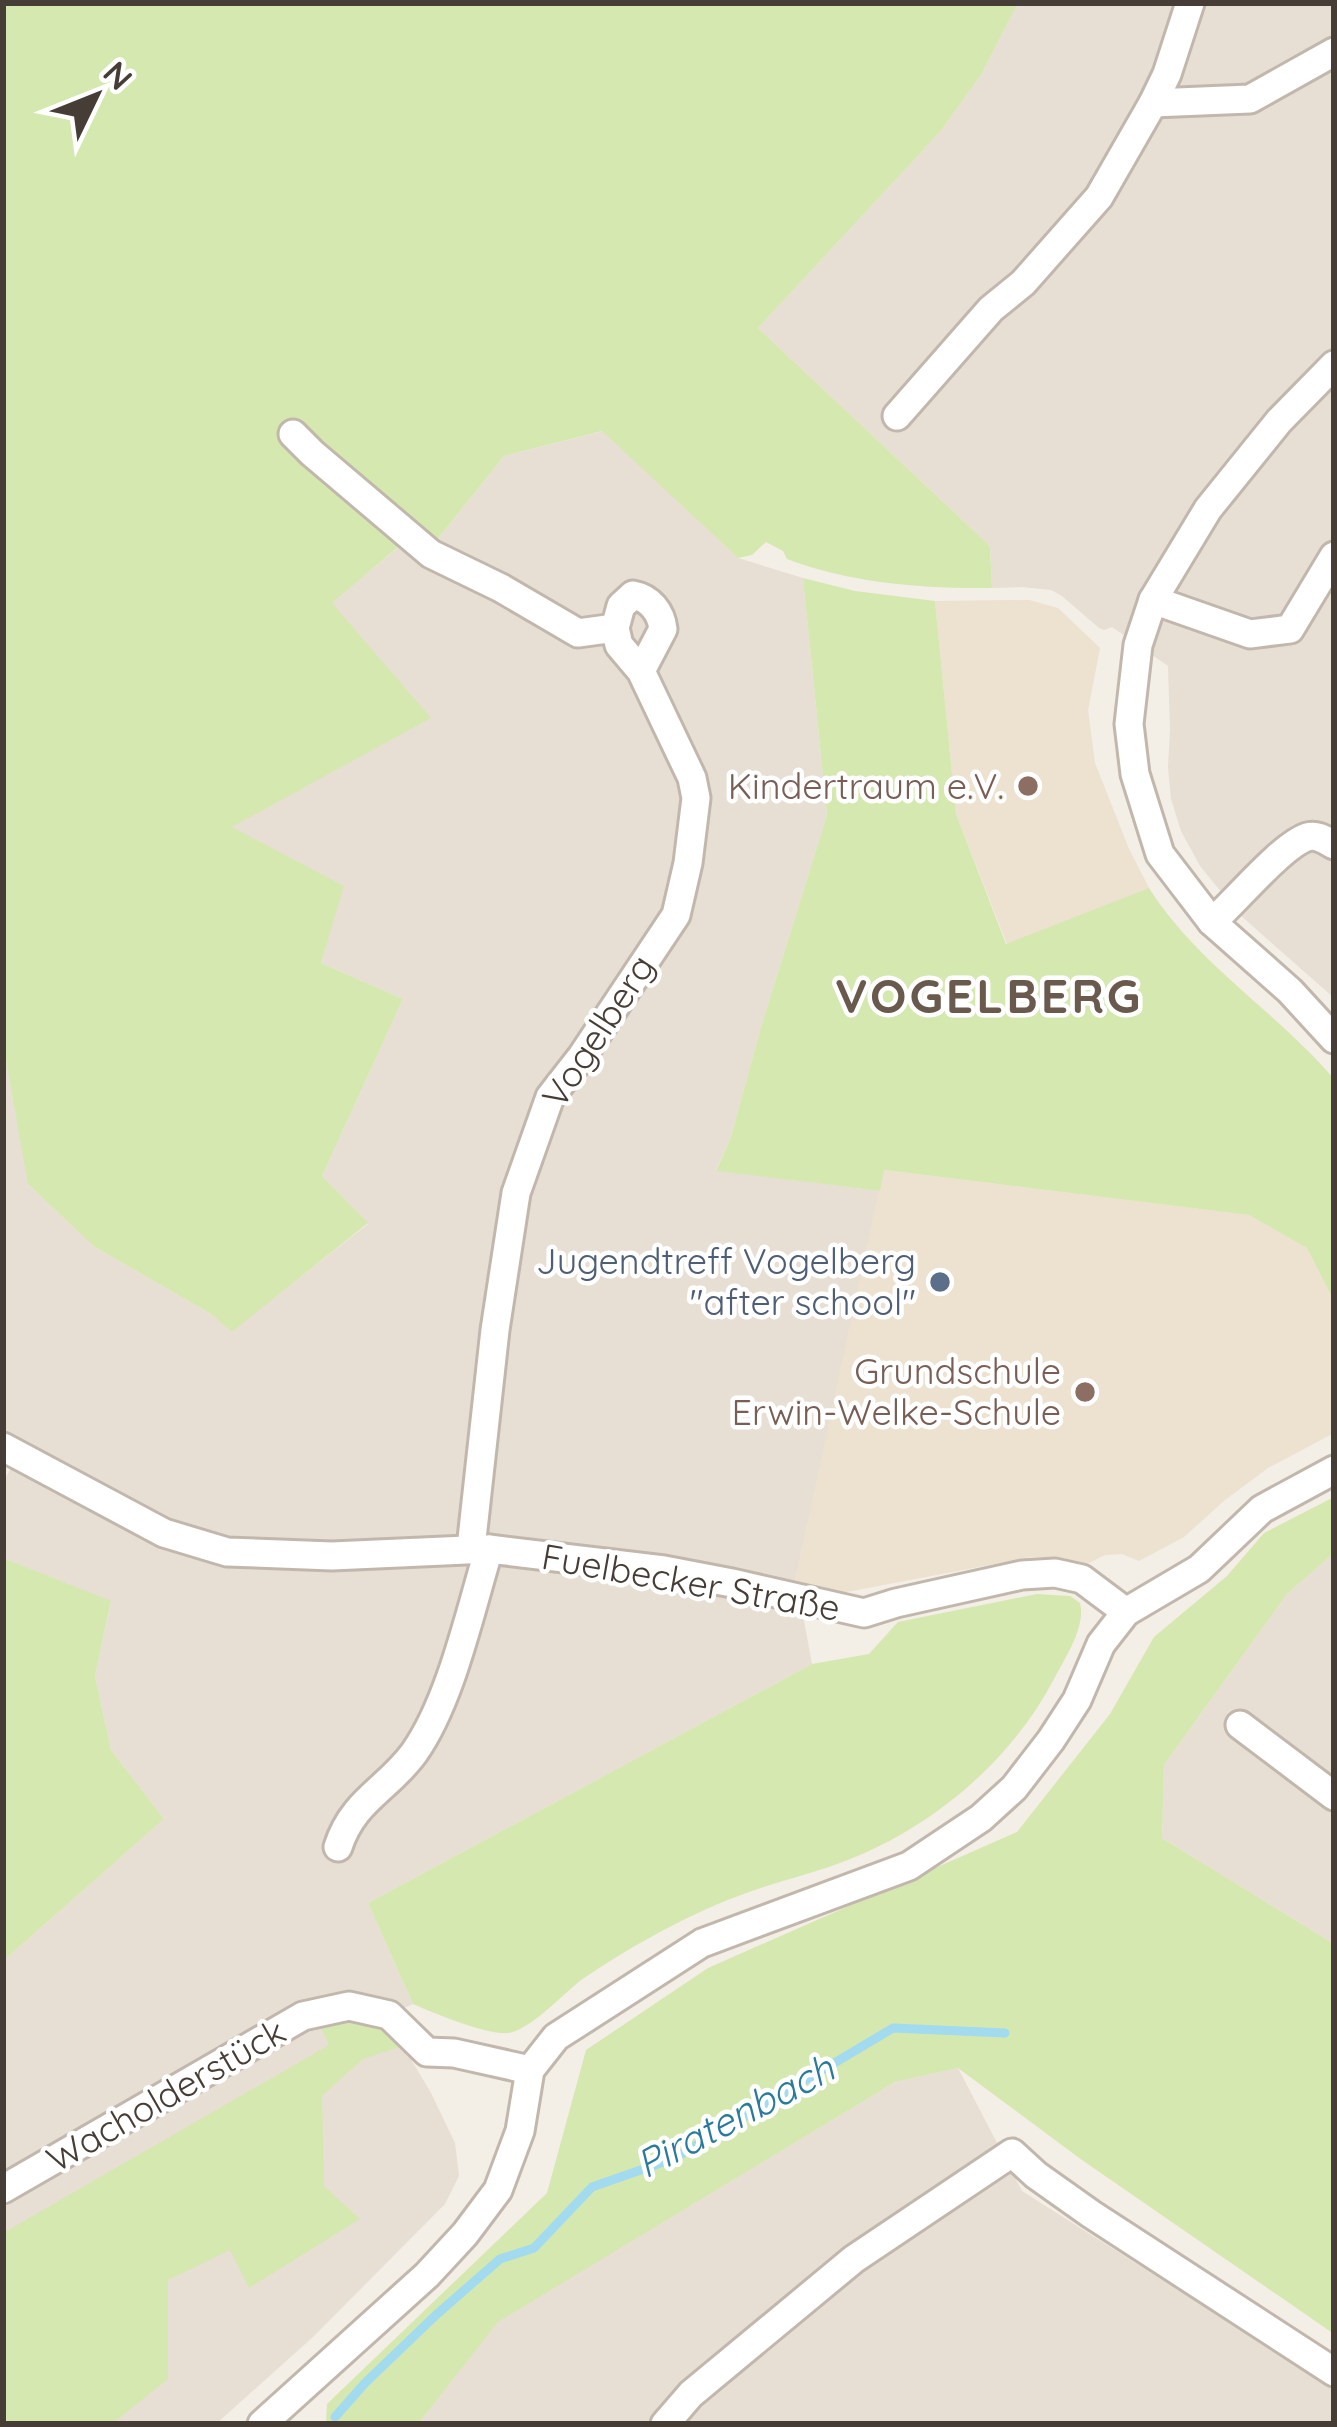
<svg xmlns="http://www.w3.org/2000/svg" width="1337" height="2427" viewBox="0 0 1337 2427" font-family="Quicksand,sans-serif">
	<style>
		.residential { fill: #e7dfd4 }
		.education { fill: #ede1d0 }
		.green { fill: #d5e8af }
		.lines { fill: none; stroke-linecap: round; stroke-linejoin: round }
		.stream { stroke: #a2daf0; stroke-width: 9 }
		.minor-casing { stroke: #c2b7ac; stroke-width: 33 }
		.minor { stroke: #fff; stroke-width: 27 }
		.education-dot { fill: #8d6e63; stroke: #fff; stroke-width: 4.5 }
		.service-dot { fill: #5c6f8a; stroke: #fff; stroke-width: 4.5 }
		.labels { text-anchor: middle; stroke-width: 9; stroke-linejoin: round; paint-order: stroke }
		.education-label { font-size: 36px; fill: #785e54; stroke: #fff; text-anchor: end }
		.street-label { font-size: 36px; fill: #463e36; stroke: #fff }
		.service-label { font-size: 36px; fill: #4e5e75; stroke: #fff; text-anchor: end }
		.water-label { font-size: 39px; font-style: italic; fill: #2a7a9b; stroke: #fff }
		.district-label { font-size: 48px; font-weight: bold; letter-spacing: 3px; fill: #695a4d; stroke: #fff }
	</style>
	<rect width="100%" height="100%" fill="#f3eee6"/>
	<g class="residential">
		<polygon points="1018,3 1334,3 1334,998 1239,914 1200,866 1181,831 1171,799 1168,767 1170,730 1168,666 1112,627 1104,630 1099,628 1062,596 1051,590 1022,587 992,588 990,546 758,328 940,132 981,75"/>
		<polygon points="603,431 738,558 803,578 827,815 761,1027 731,1137 716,1170 880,1191 794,1586 802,1610 812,1664 368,1903 413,2004 377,2020 403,2046 431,2093 455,2143 459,2176 445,2204 314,2336 216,2424 3,2424 3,1961 164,1819 111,1750 95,1676 111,1602 3,1558 3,1483 21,1448 3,1437 3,1044 29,1185 93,1246 211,1314 232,1331 368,1224 322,1176 403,999 321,963 343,886 231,827 331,603 410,538 434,544 504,456"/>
		<polygon points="1334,1553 1334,1944 1162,1838 1164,1765 1287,1594"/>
		<polygon points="958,2068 1022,2191 1334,2389 1334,2424 418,2424 497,2322 895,2082"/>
	</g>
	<g class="education">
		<polygon points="1029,600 1058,608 1100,648 1088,710 1095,763 1129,849 1149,888 1007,944 956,814 935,601"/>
		<polygon points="883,1170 1249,1215 1307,1248 1334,1301 1334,1433 1268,1468 1225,1500 1184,1537 1139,1561 1122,1554 1105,1555 1087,1564 1058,1557 1031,1557 836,1594 794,1586"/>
	</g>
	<g class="green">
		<path d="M3 3H1018L981 75 940 132 758 328 990 546 992 588C924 589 850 583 787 559L783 551 766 542 752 555 738 558 602 431 504 456 433 545 416 532 332 603 431 718 232 827 344 886 321 963 403 999 322 1176 368 1223 232 1332 211 1314 93 1246 28 1184 3 1044Z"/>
		<path d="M803 578 855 591 935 601 956 814 1006 944 1149 888C1197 964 1276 1011 1334 1079V1301L1307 1248 1249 1215 884 1170 880 1191 716 1171 731 1137 761 1027 827 815Z"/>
		<polygon points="1334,1497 1334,1553 1287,1594 1164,1765 1162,1838 1334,1944 1334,2334 1082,2160 958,2068 895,2082 498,2322 418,2424 326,2424 327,2404 547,2193 586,2050 708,1968 1017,1832 1110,1714 1154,1637 1227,1576 1264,1533"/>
		<polygon points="3,1558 111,1601 95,1676 111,1750 164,1819 3,1961"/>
		<path d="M1037 1594 1070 1596 1080 1603C1086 1627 1065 1658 1054 1679 1011 1761 932 1828 845 1861 812 1874 775 1882 741 1895 710 1906 680 1921 651 1937 627 1950 603 1965 581 1980 563 1994 529 2031 508 2033 486 2035 434 2013 413 2004L368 1903 812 1664 869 1654 898 1622Z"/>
		<polygon points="344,2018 376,2021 403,2046 363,2059 322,2096 324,2186 360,2219 249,2288 230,2250 168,2280 168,2379 112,2424 3,2424 3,2233 329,2045 318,2022"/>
	</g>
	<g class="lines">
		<polyline class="stream" points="335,2417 365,2383 436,2315 500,2259 534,2248 592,2187 675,2158 893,2028 1005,2033"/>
		<defs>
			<g id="minor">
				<polyline points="1153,103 1167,74 1190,3"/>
				<polyline points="1334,365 1279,421 1208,509 1153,600 1138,645 1129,724 1135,774 1160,854 1212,922 1290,991 1334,1039"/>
				<polyline points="897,416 991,309 1023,283 1099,197 1153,103 1250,99 1334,52"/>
				<polyline points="293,434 312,453 431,554 501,588 578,633 615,628"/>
				<polyline points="1153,600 1250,634 1290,629 1334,556"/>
				<path d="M1212 922C1235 902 1281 846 1307 837 1317 834 1325 840 1334 845"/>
				<polyline points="3,1447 164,1533 227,1552 332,1556 489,1549 664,1570 732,1583 864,1613 896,1603 1022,1575 1055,1573 1082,1579 1126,1612"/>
				<path d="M471 1548 495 1330 516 1193 550 1097 582 1056 676 915 688 863 696 798 692 778 641 671 619 645 615 628 621 606 633 595C650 598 661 612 663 629L641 671"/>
				<polyline points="1240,1725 1334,1796"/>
				<path d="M338 1847C353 1800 387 1790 414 1753 451 1701 470 1611 489 1549"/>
				<polyline points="3,2189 303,2016 349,2006 389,2015 427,2052 454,2053 530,2070"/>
				<polyline points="262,2424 427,2275 465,2234 498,2190 520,2131 530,2070 556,2037 702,1943 909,1866 981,1818 1014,1788 1051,1740 1077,1700 1101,1644 1126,1612 1199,1569 1262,1509 1334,1470"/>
				<polyline points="665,2424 691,2394 854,2259 1012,2153 1036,2175 1091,2214 1334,2372"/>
			</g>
		</defs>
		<use href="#minor" class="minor-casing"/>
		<use href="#minor" class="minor"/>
	</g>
	<g class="education-dot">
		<circle cx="1028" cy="786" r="12"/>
		<circle cx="1085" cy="1392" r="12"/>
	</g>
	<circle class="service-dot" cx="940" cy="1282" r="12"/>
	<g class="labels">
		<g class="education-label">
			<text x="1004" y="799">Kindertraum e.V.</text>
			<text x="1061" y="1384">Grundschule<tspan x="1061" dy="41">Erwin-Welke-Schule</tspan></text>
		</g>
		<g class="street-label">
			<text transform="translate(598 1031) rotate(-57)" y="13">Vogelberg</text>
			<text transform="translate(691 1582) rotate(10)" y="13">Fuelbecker Straße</text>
			<text transform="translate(166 2095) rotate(-30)" y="13">Wacholderstück</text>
		</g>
		<g class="service-label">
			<text x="916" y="1274">Jugendtreff Vogelberg<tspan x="916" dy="41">"after school"</tspan></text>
		</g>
		<g class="water-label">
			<text transform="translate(735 2116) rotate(-28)" y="14">Piratenbach</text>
		</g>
		<g class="district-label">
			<text x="989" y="1013">VOGELBERG</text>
		</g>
	</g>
	<rect width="1337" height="2427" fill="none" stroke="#463e36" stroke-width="12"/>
	<g transform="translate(96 96) rotate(47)" stroke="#ffffff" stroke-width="9" paint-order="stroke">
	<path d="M0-9L21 45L0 30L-21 45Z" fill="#463e36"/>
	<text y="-18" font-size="33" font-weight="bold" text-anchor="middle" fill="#463e36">N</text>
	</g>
</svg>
